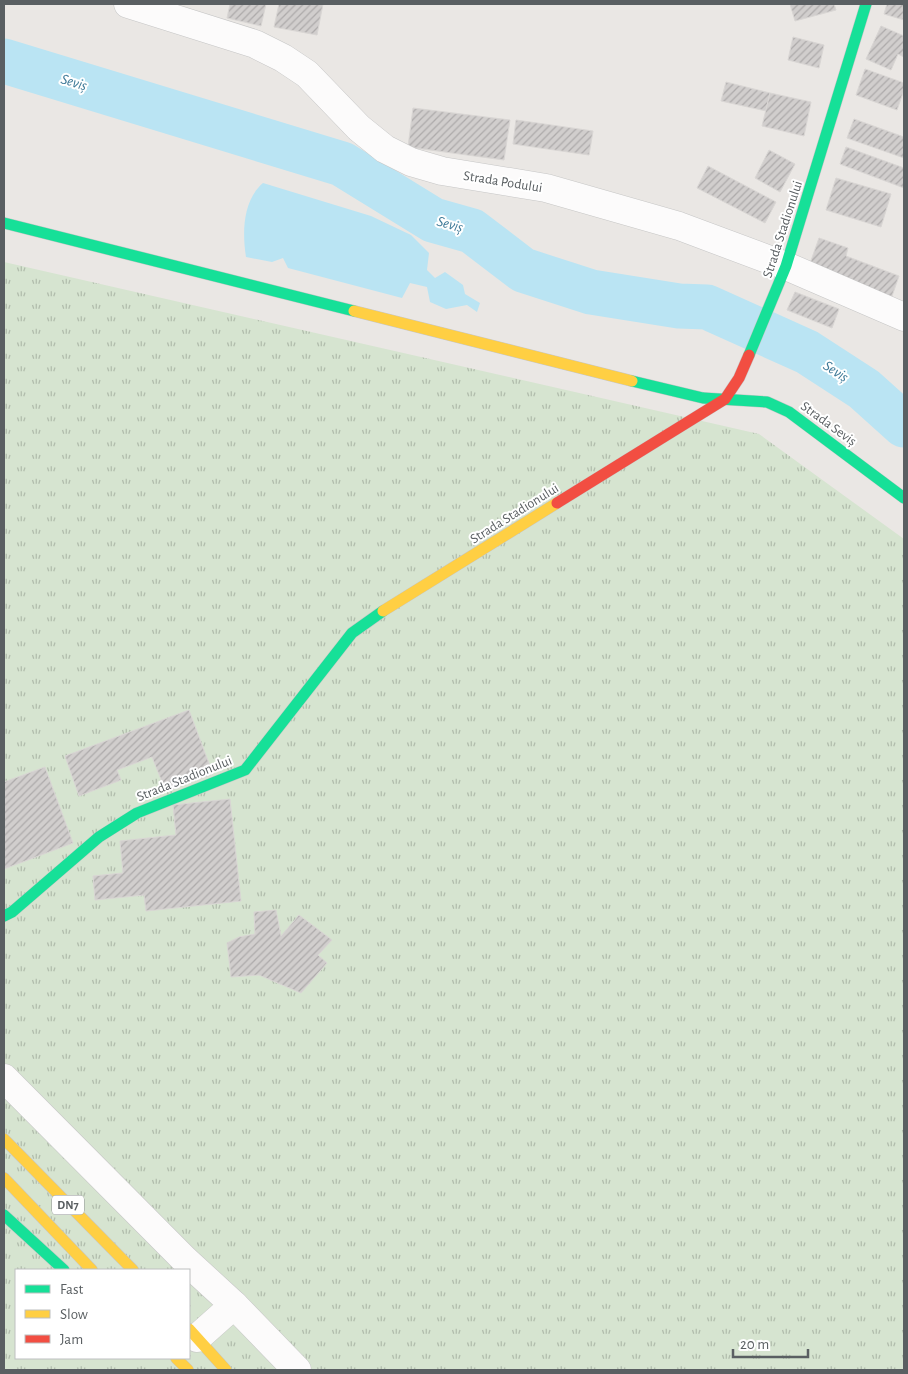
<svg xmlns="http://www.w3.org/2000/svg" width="908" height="1374" viewBox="0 0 908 1374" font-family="'Alegreya Sans',sans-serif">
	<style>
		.grass { fill: url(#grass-tufts); fill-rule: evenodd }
		.water { fill: #bae4f3 }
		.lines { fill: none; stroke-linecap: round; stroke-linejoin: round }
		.river { stroke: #bae4f3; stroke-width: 45 }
		.building { fill: url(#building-hatch); stroke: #d9d6d4 }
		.street-casing { stroke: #c6c6c6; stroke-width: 29 }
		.fast-casing { stroke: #c6c6c6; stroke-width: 12 }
		.slow-casing { stroke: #c6c6c6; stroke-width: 12 }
		.jam-casing { stroke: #c6c6c6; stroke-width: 12 }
		.street { stroke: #fcfbfb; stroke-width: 28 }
		.fast { stroke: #16e098; stroke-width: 11 }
		.slow { stroke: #ffcf43; stroke-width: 11 }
		.jam { stroke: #f24e42; stroke-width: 11 }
		.labels { text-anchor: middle; stroke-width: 4; stroke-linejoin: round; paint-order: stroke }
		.shield { fill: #fff; stroke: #8c8f91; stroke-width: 1 }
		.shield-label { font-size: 12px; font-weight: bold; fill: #5a5f62 }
		.street-label { font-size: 14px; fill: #5a5f62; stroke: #fff }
		.water-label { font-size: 15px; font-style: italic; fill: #3f7a98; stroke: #fff }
	</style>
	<defs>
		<pattern id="grass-tufts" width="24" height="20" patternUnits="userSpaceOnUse" patternTransform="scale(1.25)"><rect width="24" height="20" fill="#d6e4d0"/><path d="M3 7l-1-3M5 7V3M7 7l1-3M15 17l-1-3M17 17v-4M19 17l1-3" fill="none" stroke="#b1bcac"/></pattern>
		<pattern id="building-hatch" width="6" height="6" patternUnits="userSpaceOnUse" patternTransform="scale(1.25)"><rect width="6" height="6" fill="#d1cecd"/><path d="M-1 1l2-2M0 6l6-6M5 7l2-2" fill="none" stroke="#adaaaa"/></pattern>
	</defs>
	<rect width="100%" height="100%" fill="#eae7e4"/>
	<path class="grass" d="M4 262 759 434 904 539V1370H4ZM16 1270H189V1358H16Z"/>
	<path class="water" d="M263 183 371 216 411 235 429 253 427 270 435 278 445 272 463 285 465 294 480 303 477 312 467 305 446 309 430 302 427 287 410 283 402 298 288 268 283 258 272 262 246 257C242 232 243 200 263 183Z"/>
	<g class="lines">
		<polyline class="river" points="4,61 342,164 433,220 472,231 523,270 591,292 679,306 707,307 807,352 864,389 904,425"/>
	</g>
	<g class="building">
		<polygon points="230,4 266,4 261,26 227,18"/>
		<polygon points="279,4 323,4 317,35 274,27"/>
		<polygon points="790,4 834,4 836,10 795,21"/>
		<polygon points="887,4 904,4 904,20 884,14"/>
		<polygon points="881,26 904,36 904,57 898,54 891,70 866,59"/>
		<polygon points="793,37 824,45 819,68 788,60"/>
		<polygon points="865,69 904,83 904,90 897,110 856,95"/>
		<polygon points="726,82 770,93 766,111 721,101"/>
		<polygon points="770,93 811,102 804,136 762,126"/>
		<polygon points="413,108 510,120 504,160 408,147"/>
		<polygon points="854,119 904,137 904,158 847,138"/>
		<polygon points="516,120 593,131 589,155 513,144"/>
		<polygon points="846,147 904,168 904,188 840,164"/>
		<polygon points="769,150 795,164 780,192 755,178"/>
		<polygon points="708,166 776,202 765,223 697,188"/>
		<polygon points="836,178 891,194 881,227 826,210"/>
		<polygon points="819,238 848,248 846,256 899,276 891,299 808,269"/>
		<polygon points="795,292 839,309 832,328 787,310"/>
		<polygon points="189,710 213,774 166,792 152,757 117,770 121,780 79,796 65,756"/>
		<polygon points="45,767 73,843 4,869 4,782"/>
		<polygon points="230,799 241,901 146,911 144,895 95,900 93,876 123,873 120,841 176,835 173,805"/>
		<polygon points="276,910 281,936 299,915 332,940 318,955 327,963 301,993 259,975 231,977 227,943 239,937 255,934 254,912"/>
	</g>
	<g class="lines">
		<defs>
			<g id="street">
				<polyline points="128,4 255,44 283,58 307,74 359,128 385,149 411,162 442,171 546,188 679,226 786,266 904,317"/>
				<polyline points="4,1078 185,1260 234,1305 197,1338"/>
				<polyline points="234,1305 297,1370"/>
			</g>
			<g id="fast">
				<polyline points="4,223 354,311"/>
				<polyline points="749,355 786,266 866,4"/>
				<polyline points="632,381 703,398 767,402 789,412 904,498"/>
				<polyline points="4,916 12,912 99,837 137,813 245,770 352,633 383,611"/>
				<polyline points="4,1215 64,1270"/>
			</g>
			<g id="slow">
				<polyline points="354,311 632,381"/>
				<polyline points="383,611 557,503"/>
				<polyline points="4,1139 133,1270"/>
				<polyline points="4,1178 92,1270"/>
				<polyline points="189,1329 226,1370"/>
				<polyline points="176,1358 188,1370"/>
			</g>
			<polyline id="jam" points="557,503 725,399 739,378 749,355"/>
		</defs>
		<use href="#street" class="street-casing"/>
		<use href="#fast" class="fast-casing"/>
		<use href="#slow" class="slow-casing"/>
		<use href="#jam" class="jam-casing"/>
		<use href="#street" class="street"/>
		<use href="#fast" class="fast"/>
		<use href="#slow" class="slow"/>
		<use href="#jam" class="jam"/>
	</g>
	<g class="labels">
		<rect class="shield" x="52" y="1195.5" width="32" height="19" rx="4"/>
		<g class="shield-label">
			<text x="68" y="1209">DN7</text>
		</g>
		<g class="street-label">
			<text transform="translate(503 181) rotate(9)" y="5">Strada Podului</text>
			<text transform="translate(782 229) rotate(-72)" y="5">Strada Stadionului</text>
			<text transform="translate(829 423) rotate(36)" y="5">Strada Seviș</text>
			<text transform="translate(514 513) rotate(-32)" y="5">Strada Stadionului</text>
			<text transform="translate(184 778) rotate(-22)" y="5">Strada Stadionului</text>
		</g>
		<g class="water-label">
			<text transform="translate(74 82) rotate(17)" y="5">Seviș</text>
			<text transform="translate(450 224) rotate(16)" y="5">Seviș</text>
			<text transform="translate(836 371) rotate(33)" y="5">Seviș</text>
		</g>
	</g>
	<rect width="908" height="1374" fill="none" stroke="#5a5f62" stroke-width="10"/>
	<rect x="15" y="1269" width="175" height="90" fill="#ffffff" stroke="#bdbfc0"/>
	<rect x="25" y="1285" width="25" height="8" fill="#16e098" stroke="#bdbfc0"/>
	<text x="60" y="1294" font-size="15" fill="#5a5f62">Fast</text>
	<rect x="25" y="1310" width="25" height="8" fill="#ffcf43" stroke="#bdbfc0"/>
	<text x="60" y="1319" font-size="15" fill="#5a5f62">Slow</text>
	<rect x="25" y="1335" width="25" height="8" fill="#f24e42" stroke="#bdbfc0"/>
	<text x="60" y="1344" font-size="15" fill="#5a5f62">Jam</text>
	<path d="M733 1349v8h75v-8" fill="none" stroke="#5a5f62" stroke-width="2.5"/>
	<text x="740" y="1349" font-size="15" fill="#5a5f62" stroke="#ffffff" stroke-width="4" paint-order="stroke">20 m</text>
</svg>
